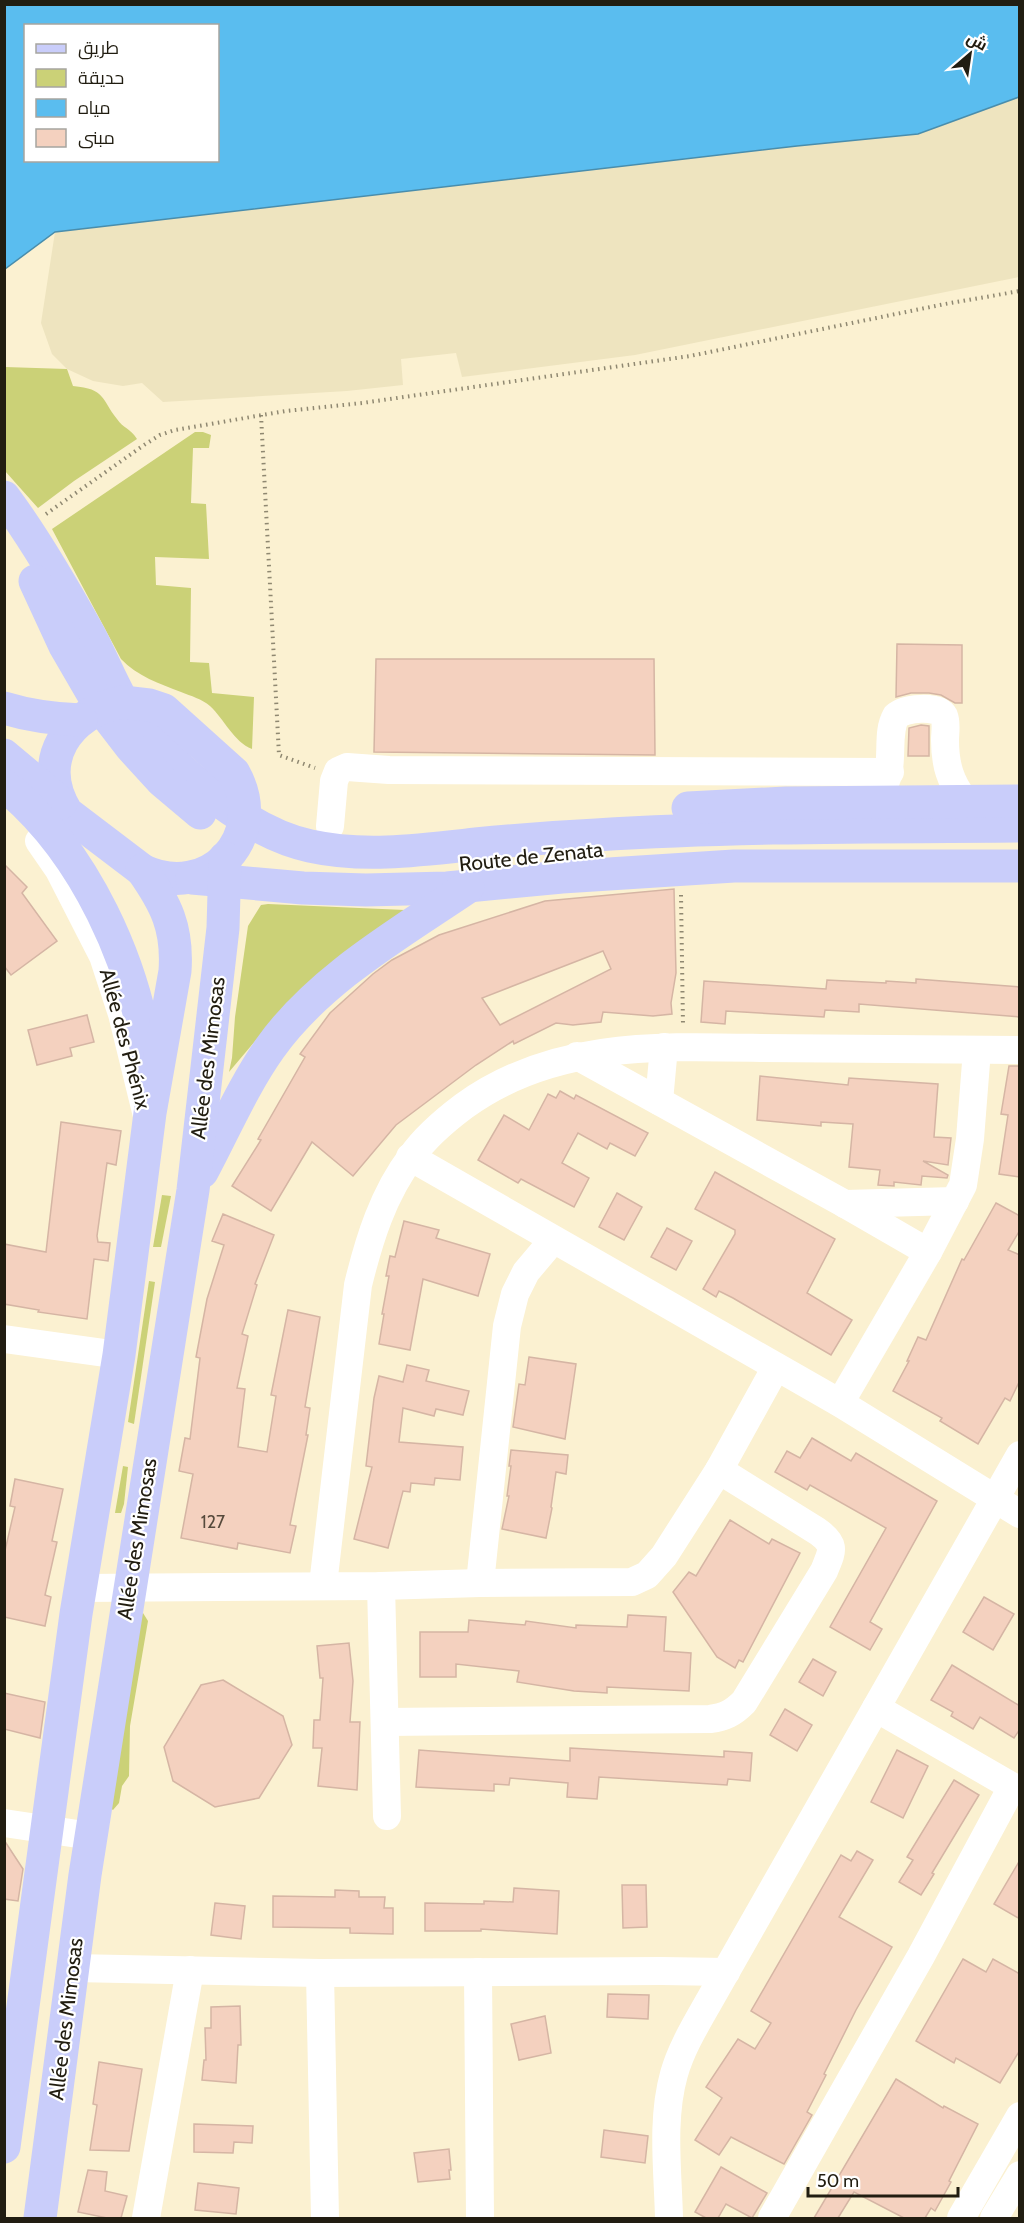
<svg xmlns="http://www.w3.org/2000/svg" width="1024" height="2223" viewBox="0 0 1024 2223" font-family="Cabin,Cairo,sans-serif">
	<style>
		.green { fill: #cbd177 }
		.sand { fill: #eee4bf }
		.water { fill: #5abdef; stroke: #498dac; stroke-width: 1.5; fill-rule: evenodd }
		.building { fill: #f4d1bf; stroke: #d5b5a4; stroke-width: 1.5; fill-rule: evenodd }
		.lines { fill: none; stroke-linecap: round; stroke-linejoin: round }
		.path { stroke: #8f8871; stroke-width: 4; stroke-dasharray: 1.5 4.5; stroke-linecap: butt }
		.minor { stroke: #fff; stroke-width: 28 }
		.major { stroke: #c9cdfa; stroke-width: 33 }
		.labels { text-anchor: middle; stroke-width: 4.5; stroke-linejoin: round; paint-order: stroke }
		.number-label { font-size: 18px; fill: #564a3c }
		.street-label { font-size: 21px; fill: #211d11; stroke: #fff }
	</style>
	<rect width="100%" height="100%" fill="#fbf1d1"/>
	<g class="green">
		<path d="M5 367 67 369 73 386C106 389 101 399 117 419 123 428 130 428 137 439L74 481 38 508 5 471Z"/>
		<path d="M195 432H203L211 435 209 448H193L191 503 206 504 209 559 155 557 156 585 191 588 190 662 209 663 212 693 254 697 252 749C234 742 224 719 210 706 202 699 191 696 181 692 160 684 137 676 121 659L52 529Z"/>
		<polygon points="268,904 405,910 262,1033 229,1072 232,1058 235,1017 248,926 261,905"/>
		<polygon points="162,1195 171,1196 161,1247 153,1247"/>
		<polygon points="149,1281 155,1282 134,1424 128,1422"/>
		<polygon points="123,1466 128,1467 124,1504 121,1513 115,1513"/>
		<polygon points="143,1613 148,1621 130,1726 129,1776 122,1786 119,1803 113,1810 109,1807 131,1618"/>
	</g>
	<polygon class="sand" points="1019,97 1019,277 635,355 462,377 456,353 401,359 403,385 347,391 163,402 142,383 123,386 93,381 67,369 52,354 41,323 55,232 797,146 918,134"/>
	<path class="water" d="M5 4 1019 5V97L918 134 797 146 55 232 5 269ZM26 26H218V160H26Z"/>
	<g class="building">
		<polygon points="897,644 962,645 962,703 955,703 941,695 929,693 911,693 896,697"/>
		<polygon points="376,659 654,659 655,755 374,752"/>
		<polygon points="921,725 929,726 929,756 908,756 909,728"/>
		<polygon points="4,864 27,887 22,893 57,941 11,975 4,966"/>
		<path d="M674 889 676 973 671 1003 672 1014 653 1016 603 1012 601 1022 573 1025 556 1023 514 1044 513 1041 476 1065 396 1125 353 1176 312 1142 271 1211 232 1186 261 1140 258 1139 305 1057 300 1054 330 1013 373 974 392 960 439 935 545 901ZM603 951 611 969 500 1025 482 998Z"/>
		<polygon points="916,979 1020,987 1020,1017 859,1004 859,1012 825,1010 824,1017 726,1011 725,1024 701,1022 704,981 826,989 827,980 886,983 886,981 916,983"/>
		<polygon points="87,1015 94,1042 70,1048 72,1056 37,1065 28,1030"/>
		<polygon points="1009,1066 1020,1066 1020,1177 999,1174 1008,1115 1001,1114"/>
		<polygon points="760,1076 848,1085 849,1078 938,1084 934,1137 951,1138 948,1165 923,1161 948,1175 947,1178 922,1176 921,1185 894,1182 894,1186 878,1185 880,1170 849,1167 853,1124 821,1122 821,1126 757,1120"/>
		<polygon points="560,1091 574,1099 576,1095 648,1133 635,1156 610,1143 607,1149 578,1133 562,1163 589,1178 574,1207 521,1179 518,1183 478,1160 504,1115 529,1130 548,1094 556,1098"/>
		<polygon points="61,1122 121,1131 116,1165 107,1163 97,1236 98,1242 110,1243 108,1261 94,1259 87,1319 38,1312 39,1310 4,1304 4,1244 46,1252"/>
		<polygon points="715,1172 835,1239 807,1293 852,1320 831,1355 733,1298 719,1291 716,1297 703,1289 735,1234 735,1230 695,1209"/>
		<polygon points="617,1193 642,1207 624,1240 599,1227"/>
		<polygon points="996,1203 1020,1216 1020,1230 1008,1250 1020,1255 1020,1380 1010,1401 1005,1398 978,1444 940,1421 942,1418 893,1391 909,1361 907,1361 918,1337 926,1340 962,1259 964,1260"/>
		<polygon points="223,1214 274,1235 255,1284 257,1285 242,1334 248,1336 237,1388 245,1389 238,1447 267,1452 276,1396 271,1395 288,1310 320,1317 305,1407 310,1408 306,1435 308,1435 290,1525 296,1526 290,1553 238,1543 237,1549 181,1538 193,1474 179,1471 185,1438 190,1439 200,1358 196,1357 207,1299 224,1245 212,1241"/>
		<polygon points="404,1221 439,1230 436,1238 490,1254 478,1296 423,1279 410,1350 379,1344 384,1314 382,1314 389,1276 386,1276 390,1256 395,1257"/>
		<polygon points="667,1228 692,1241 676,1270 651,1257"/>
		<polygon points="529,1357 576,1364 565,1439 513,1427 519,1384 525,1385"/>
		<polygon points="407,1365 429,1370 426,1381 469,1391 463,1415 436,1409 434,1416 403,1408 399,1442 463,1447 460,1480 435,1478 434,1485 411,1483 410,1492 403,1491 388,1548 354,1539 372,1467 366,1466 374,1398 379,1376 403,1382"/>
		<polygon points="812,1438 851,1461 856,1453 937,1501 870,1622 882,1629 870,1650 830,1627 886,1528 810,1485 807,1490 775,1472 787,1451 800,1458"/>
		<polygon points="511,1450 568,1455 566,1474 556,1472 551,1507 552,1508 546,1538 502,1529 509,1496 507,1496 511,1466 509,1466"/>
		<polygon points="15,1479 63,1489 52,1541 57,1542 45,1595 51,1597 45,1626 4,1617 4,1555 15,1507 10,1506"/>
		<polygon points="730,1520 769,1544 772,1539 800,1553 743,1662 739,1660 735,1668 717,1657 673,1592 689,1572 696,1576"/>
		<polygon points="984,1597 1014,1614 993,1650 963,1632"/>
		<polygon points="628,1615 666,1617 664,1651 691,1653 689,1691 607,1687 607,1693 574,1691 517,1682 519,1671 456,1664 456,1677 420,1677 420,1632 468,1632 469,1620 525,1625 526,1621 576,1628 576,1625 627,1627"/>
		<polygon points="349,1643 353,1681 350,1722 360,1722 357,1790 318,1786 322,1748 313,1748 314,1720 320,1720 323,1678 320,1678 317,1646"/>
		<polygon points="813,1659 836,1672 823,1696 799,1682"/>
		<polygon points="952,1665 1020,1706 1020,1729 1014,1738 980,1717 973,1729 951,1716 953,1712 931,1700"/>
		<polygon points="223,1680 283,1716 292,1745 259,1798 215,1807 173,1781 164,1747 201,1685"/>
		<polygon points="4,1693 45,1702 40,1738 4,1729"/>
		<polygon points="785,1709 812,1725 797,1751 770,1735"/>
		<polygon points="570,1748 724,1757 724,1751 752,1753 750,1781 728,1779 727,1785 599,1777 597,1799 567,1797 568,1783 510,1778 509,1785 494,1784 494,1791 416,1787 419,1750 570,1761"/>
		<polygon points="897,1750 928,1766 903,1818 871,1802"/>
		<polygon points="954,1780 979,1795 932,1873 934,1874 921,1895 899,1882 913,1860 907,1857"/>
		<polygon points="4,1840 23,1869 18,1901 4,1899"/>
		<polygon points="857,1851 873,1860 839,1917 892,1947 856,2010 824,2074 826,2075 807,2112 812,2115 784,2164 731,2137 719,2155 695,2140 722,2098 706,2087 738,2039 755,2049 771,2023 751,2011 841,1855 851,1861"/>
		<polygon points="1020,1860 1020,1919 994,1904"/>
		<polygon points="622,1885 646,1885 647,1927 623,1928"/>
		<polygon points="514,1888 559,1891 557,1934 481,1929 481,1931 425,1931 425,1903 484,1904 484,1901 513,1902"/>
		<polygon points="335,1890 359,1891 359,1897 385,1897 384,1908 393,1908 393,1934 350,1933 350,1928 273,1927 273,1896 335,1897"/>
		<polygon points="215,1903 245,1906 241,1939 211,1935"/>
		<polygon points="963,1959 986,1972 993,1959 1020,1974 1020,2050 1000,2083 956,2058 954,2063 916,2041"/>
		<polygon points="608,1994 649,1995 648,2019 607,2017"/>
		<polygon points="240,2006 241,2045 238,2045 236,2083 202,2080 204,2060 206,2060 205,2028 211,2028 211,2007"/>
		<polygon points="545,2016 551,2053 519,2060 511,2024"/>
		<polygon points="99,2062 142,2069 129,2151 90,2150 97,2105 93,2104"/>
		<polygon points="896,2079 943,2108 944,2106 978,2124 949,2181 951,2182 935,2211 931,2208 925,2218 904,2218 854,2192 838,2218 814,2218"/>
		<polygon points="194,2124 253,2126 252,2143 234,2142 233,2153 194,2152"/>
		<polygon points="604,2130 648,2136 645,2163 601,2157"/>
		<polygon points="449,2149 451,2170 449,2170 450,2179 418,2182 414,2153"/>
		<polygon points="721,2167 767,2193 752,2218 726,2204 718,2218 706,2218 695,2212"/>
		<polygon points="88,2170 107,2172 105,2191 127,2196 121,2218 107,2218 78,2212"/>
		<polygon points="198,2183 239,2188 236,2214 195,2210"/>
	</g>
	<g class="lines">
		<g class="path">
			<polyline points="261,415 279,755 315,768"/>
			<polyline points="46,514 144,445 160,435 175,430 286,411 362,403 690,356 945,304 1020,291"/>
			<polyline points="681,895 683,1025"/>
		</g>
		<g class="minor">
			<path d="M883 788C896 763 885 735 896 716 904 708 938 705 944 716 947 723 945 733 945 740 945 764 950 782 965 801"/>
			<polyline points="330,826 334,781 338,771 347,767 389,770 890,772"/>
			<polyline points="39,841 59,870 103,956 122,1014 148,1120"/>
			<polyline points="577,1056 845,1204 928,1252"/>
			<polyline points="659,1101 664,1047"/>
			<polyline points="410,1157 840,1403 1020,1514"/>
			<polyline points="845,1204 955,1201"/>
			<polyline points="4,1339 119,1355"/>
			<polyline points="840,1403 928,1252 963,1185 970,1139 977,1050"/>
			<polyline points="480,1583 507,1326 515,1294 526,1272 553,1240"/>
			<path d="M323 1585 358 1285C369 1240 383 1194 412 1156 426 1136 444 1121 464 1106 552 1042 657 1046 761 1048 847 1049 933 1050 1020 1050"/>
			<polyline points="381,1586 387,1816"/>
			<polyline points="80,1588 381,1586 480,1583 632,1582 647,1575 664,1556 719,1470 776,1367"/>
			<polyline points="876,1708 1020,1791"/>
			<path d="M386 1722 710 1719C725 1717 733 1713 744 1702L824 1571C832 1551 837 1545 817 1531L719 1470"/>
			<polyline points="4,1823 91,1836"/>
			<polyline points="73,1968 320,1973 661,1971 726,1972"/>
			<polyline points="478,1972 480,2218"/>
			<polyline points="320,1973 325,2218"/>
			<polyline points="146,2218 190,1970"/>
			<path d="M669 2218C668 2172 661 2120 674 2074 681 2049 695 2026 708 2003L1020 1455"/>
			<polyline points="772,2218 921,1956 1012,1787"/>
			<polyline points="961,2218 1020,2116"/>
			<polyline points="994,2218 1020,2175"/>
		</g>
		<g class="major">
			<path d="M4 497C36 540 63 587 89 634 107 667 119 705 145 733 186 778 249 833 310 846 364 858 422 850 476 844 516 840 556 837 596 835 737 826 878 827 1020 826"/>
			<polyline points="35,581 65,646 101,708 131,747 162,781 200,813"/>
			<path d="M123 702 149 705 164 710 234 773C270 837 208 902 142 870L67 813C35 762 67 712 123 702Z"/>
			<path d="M4 708C30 716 54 719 81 720"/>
			<polyline points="4,755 61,803"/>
			<path d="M4 785C85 851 137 965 149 1068"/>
			<polyline points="688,808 786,803 1020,801"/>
			<polyline points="192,878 303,888 366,890 447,888 562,877 734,866 1020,866"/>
			<path d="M202 1172C224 1131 243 1086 270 1048 318 980 400 933 468 887"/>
			<path d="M4 2147 76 1614 119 1355 150 1113 175 971C178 928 166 904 142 870"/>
			<polyline points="40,2218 85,1875 193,1190 223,928 225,858"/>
		</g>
	</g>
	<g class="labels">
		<g class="number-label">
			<text x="213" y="1528">127</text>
		</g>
		<g class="street-label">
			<text transform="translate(531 857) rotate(-6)" y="7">Route de Zenata</text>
			<text transform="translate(125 1039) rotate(75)" y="7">Allée des Phénix</text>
			<text transform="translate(208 1058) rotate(-83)" y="7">Allée des Mimosas</text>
			<text transform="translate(137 1539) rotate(-81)" y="7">Allée des Mimosas</text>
			<text transform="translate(66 2019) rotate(-83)" y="7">Allée des Mimosas</text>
		</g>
	</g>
	<rect width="1024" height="2223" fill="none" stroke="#211d11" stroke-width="12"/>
	<rect x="24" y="24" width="195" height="138" fill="#ffffff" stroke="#a6a5a0" stroke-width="1.5"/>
	<rect x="36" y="44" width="30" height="9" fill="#c9cdfa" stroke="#a6a5a0" stroke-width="1.5"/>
	<text x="78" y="54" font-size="18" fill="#211d11">طريق</text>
	<rect x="36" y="69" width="30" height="18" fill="#cbd177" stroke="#a6a5a0" stroke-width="1.5"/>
	<text x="78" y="84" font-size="18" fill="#211d11">حديقة</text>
	<rect x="36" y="99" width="30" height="18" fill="#5abdef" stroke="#a6a5a0" stroke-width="1.5"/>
	<text x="78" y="114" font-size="18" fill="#211d11">مياه</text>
	<rect x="36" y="129" width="30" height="18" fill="#f4d1bf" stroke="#a6a5a0" stroke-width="1.5"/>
	<text x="78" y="144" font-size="18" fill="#211d11">مبنى</text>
	<g transform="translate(970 54) rotate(29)" stroke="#ffffff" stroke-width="4.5" paint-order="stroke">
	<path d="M0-4.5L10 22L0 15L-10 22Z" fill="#211d11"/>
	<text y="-9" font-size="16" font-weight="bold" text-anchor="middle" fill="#211d11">ش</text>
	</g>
	<path d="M808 2187v9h150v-9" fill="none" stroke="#211d11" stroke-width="3"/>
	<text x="817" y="2187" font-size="18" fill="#211d11" stroke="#ffffff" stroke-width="4.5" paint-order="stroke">50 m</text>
</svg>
